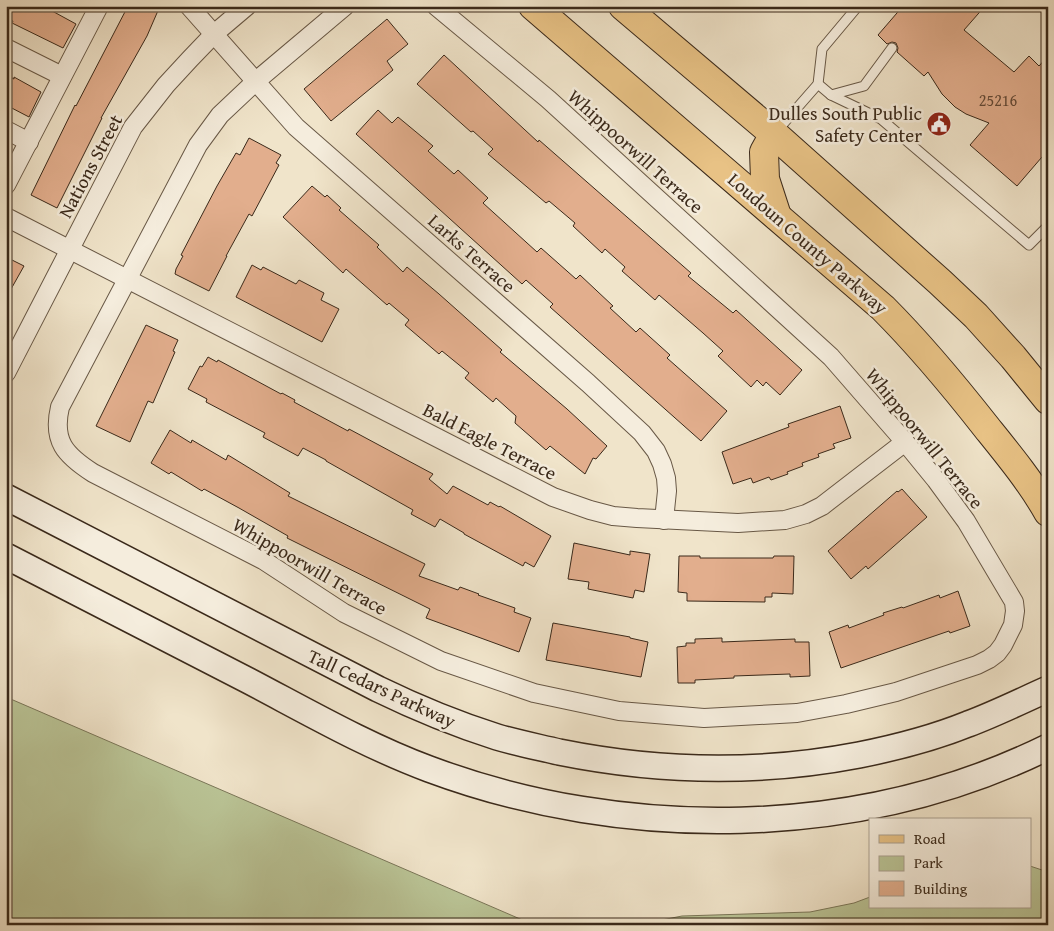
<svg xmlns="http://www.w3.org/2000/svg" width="1054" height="931" viewBox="0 0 1054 931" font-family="'Gentium Book Plus',serif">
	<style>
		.green { fill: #bac496; stroke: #7a7658 }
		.building { fill: #e2ae8d; stroke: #3a291a }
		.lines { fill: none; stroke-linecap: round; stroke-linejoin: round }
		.lane-casing { stroke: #685846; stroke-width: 11 }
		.street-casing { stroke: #685846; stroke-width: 20 }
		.secondary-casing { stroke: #3a291a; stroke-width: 28 }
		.primary-casing { stroke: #3a291a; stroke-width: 30 }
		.lane { stroke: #f5eddd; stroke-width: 9 }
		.street { stroke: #f5eddd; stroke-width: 18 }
		.secondary { stroke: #f5eddd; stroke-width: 25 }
		.primary { stroke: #e8c285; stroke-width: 28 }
		.labels { text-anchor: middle; stroke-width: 5; stroke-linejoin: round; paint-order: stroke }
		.number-label { font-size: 16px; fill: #644a37 }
		.poi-label { font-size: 19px; fill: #3a291a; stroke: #f5eddd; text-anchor: end }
		.street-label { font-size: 19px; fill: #3a291a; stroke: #f5eddd }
	</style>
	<rect width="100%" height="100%" fill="#f0e4ca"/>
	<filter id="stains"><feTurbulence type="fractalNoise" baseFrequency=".004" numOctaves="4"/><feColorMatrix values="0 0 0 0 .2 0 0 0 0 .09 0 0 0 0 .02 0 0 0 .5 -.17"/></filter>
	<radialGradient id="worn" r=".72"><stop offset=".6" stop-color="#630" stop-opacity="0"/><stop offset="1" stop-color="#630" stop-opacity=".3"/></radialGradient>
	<g class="green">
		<polygon points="6,697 534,925 6,925"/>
		<polygon points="1030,866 1048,872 1048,925 636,925 682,916 810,912 854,903 870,897 870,907 1030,907"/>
	</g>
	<g class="building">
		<polygon points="6,6 43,6 76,24 63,48 12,23 13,21 6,18"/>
		<polygon points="128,6 160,6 147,36 101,118 102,118 57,208 31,195 75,105 76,106"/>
		<polygon points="903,6 985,6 964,30 1014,72 1029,56 1039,66 1048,56 1048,150 1017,186 970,145 989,123 966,114 955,107 942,94 928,72 924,76 897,52 898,48 896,43 892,42 887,44 878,35"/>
		<polygon points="387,19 408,44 387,61 393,70 331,121 304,89"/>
		<polygon points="444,55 538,142 539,140 691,273 688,276 733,313 736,310 802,370 780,395 766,382 763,386 757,380 751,387 718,356 723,351 703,333 659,295 655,300 622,271 625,267 605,249 602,253 573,226 575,223 549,201 546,203 488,154 493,149 473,131 471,132 417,84"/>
		<polygon points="6,75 14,79 14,77 41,92 29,117 6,105"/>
		<polygon points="378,110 392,123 398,117 433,146 428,151 454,174 458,170 488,198 483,203 537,252 541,248 576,279 580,275 613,306 610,308 636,332 640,328 670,355 667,358 727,411 701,441 550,307 553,304 526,280 522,284 356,134"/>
		<polygon points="249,138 281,155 276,163 279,165 252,216 249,214 226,256 227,256 209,291 175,274 176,269 183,256 181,255 217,186 236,153 240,155"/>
		<polygon points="312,186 325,197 327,195 341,208 339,210 379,245 377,247 403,272 407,267 439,294 502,350 500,352 567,409 607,446 596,459 593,458 585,474 550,446 546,450 515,423 516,416 496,398 493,402 465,378 469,373 442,351 439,354 405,325 409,320 389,303 387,305 346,269 343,273 283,217"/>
		<polygon points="6,257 24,266 6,298"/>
		<polygon points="252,265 261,270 263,267 296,284 299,280 324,293 321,300 339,309 322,342 236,297"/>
		<polygon points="146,325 178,340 173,351 175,352 153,403 148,401 130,442 96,426"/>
		<polygon points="208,357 217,362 218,360 281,394 282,393 295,400 294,402 348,431 349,429 433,474 429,479 447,494 453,486 488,505 490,502 499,507 500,506 551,536 534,567 525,562 523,566 464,534 464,533 440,519 435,527 411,514 413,510 326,461 326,460 303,448 298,456 263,437 265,433 206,402 207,399 188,389 200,366 202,367"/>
		<polygon points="840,406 851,438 833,444 835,448 818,454 819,457 802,463 803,466 787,472 788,474 771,480 769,477 753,483 751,478 733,484 722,452 789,427 788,424"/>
		<polygon points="170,430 191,443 192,440 226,460 228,455 290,493 288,496 425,564 419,576 458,590 460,587 479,594 478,595 515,608 514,612 531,618 519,652 426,618 430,609 287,538 288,536 239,508 204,489 202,491 171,472 169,474 151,463"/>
		<polygon points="902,489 927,517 868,569 866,566 851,579 828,551 897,491 898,492"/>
		<polygon points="574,543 630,555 630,551 650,554 644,592 635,590 633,598 588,589 589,582 568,579"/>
		<polygon points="679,556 700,556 700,558 773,558 774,556 794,556 793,594 772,593 772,597 765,597 765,602 687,601 687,593 678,592"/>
		<polygon points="958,591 970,626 950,633 949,631 841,668 829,632 848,625 849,628 884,615 883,613 902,607 903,608 939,595 940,598"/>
		<polygon points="553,623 630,637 630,638 648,642 641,677 546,660"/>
		<polygon points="722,638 722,642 795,639 795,642 809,642 810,676 790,677 790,674 734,676 734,678 695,680 695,683 678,683 677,647 686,646 686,643 695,643 695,639"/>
	</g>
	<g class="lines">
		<defs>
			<g id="lane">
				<polyline points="818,84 831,95 881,119 1029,245 1048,226"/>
				<polyline points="831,95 864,86 892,48"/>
				<polyline points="776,132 818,84 822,49 858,6"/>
			</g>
			<g id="street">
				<polyline points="189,6 296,127 588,383 642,433 656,451 662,464 666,478 667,491 664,520"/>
				<path d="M345 6 256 81 220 115 198 145 60 407C52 441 65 455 93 473L263 560 344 613 441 661 534 693 619 711 704 718 797 713 846 704 896 692 977 665 989 659 997 653 1003 645 1013 625 1015 611 1014 602 966 521 936 480 905 442 831 357 548 99 436 6"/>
				<polyline points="6,48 62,76"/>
				<polyline points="6,130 29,142"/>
				<polyline points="6,185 99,6"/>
				<polyline points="6,217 553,497 590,510 613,516 637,518 738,523 785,520 806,514 822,506 905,442"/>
				<polyline points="6,373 133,127 166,85 190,59 214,34 247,6"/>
			</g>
			<g id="secondary">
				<path d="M6 497 378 689C417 708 456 724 497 737 517 743 538 747 559 752 658 772 760 774 859 755 894 748 936 737 968 724 995 714 1021 701 1048 689"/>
				<path d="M6 556C87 598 168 640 249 681 308 712 367 746 429 769 625 842 859 840 1048 747"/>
			</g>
			<g id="primary">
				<path d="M533 6 883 308C921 346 954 386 987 428 1008 454 1031 482 1048 512"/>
				<polyline points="623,6 774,134 940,282 976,316 1013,357 1048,400"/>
				<polyline points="774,134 764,152 765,179 777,216"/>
			</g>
		</defs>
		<use href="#lane" class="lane-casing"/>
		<use href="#street" class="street-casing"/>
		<use href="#secondary" class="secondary-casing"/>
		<use href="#primary" class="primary-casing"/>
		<use href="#lane" class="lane"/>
		<use href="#street" class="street"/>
		<use href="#secondary" class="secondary"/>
		<use href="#primary" class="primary"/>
	</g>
	<defs>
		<symbol id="civic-disc" viewBox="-11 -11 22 22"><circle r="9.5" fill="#8f2418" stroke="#f5eddd"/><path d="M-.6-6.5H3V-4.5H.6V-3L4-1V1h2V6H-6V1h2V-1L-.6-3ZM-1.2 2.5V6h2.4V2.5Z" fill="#fff"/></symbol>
	</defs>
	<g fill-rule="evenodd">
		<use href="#civic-disc" x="925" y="110" width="28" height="28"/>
	</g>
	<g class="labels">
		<g class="number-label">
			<text x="998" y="106">25216</text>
		</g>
		<g class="poi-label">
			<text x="922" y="120">Dulles South Public<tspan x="922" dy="22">Safety Center</tspan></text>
		</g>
		<g class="street-label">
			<text transform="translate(636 151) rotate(42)" y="7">Whippoorwill Terrace</text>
			<text transform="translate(90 166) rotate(-62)" y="7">Nations Street</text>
			<text transform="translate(808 243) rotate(41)" y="7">Loudoun County Parkway</text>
			<text transform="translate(472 253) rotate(41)" y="7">Larks Terrace</text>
			<text transform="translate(925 438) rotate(51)" y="7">Whippoorwill Terrace</text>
			<text transform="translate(490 441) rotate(27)" y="7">Bald Eagle Terrace</text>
			<text transform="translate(310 566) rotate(30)" y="7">Whippoorwill Terrace</text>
			<text transform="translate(382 688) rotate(25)" y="7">Tall Cedars Parkway</text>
		</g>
	</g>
	<rect width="1054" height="931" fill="none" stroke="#f0e4ca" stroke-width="25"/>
	<rect x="8" y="8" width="1039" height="916" fill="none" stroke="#3a291a" stroke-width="2.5"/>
	<rect x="12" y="12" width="1029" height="906" fill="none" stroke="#3a291a"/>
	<rect x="869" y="818" width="162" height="90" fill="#f5eddd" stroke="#aa9f8f"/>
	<rect x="879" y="835" width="25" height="8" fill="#e8c285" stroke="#aa9f8f"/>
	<text x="914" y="844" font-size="15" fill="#3a291a">Road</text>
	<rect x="879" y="856" width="25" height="15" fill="#bac496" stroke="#aa9f8f"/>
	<text x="914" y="868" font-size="15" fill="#3a291a">Park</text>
	<rect x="879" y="881" width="25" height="15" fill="#e2ae8d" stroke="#aa9f8f"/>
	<text x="914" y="894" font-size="15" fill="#3a291a">Building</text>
	<rect width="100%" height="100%" filter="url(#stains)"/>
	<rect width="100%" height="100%" fill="url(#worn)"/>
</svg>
